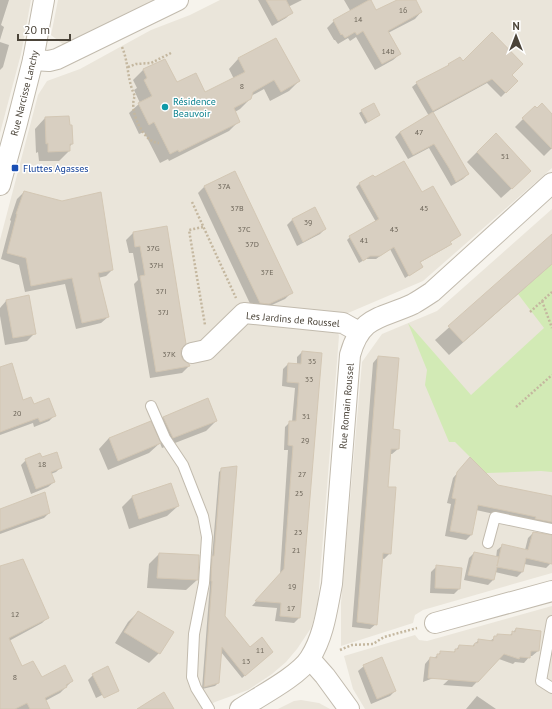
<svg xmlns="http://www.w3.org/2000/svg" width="552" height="709" viewBox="0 0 552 709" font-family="'PT Sans',sans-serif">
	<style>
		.residential { fill: #eae5da }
		.green { fill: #d2eab5 }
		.shadow { fill: #0003 }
		.building { fill: #d8cfc1; stroke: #d3c7b4 }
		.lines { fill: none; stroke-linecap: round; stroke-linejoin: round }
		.service-casing { stroke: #c2bbae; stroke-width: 12 }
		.minor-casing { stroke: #c2bbae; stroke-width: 22 }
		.path { stroke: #c4b79f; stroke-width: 2.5; stroke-dasharray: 2 2; stroke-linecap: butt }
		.service { stroke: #fff; stroke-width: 10 }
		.minor { stroke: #fff; stroke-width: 20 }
		.culture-dot { fill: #0f9aa8; stroke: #fff; stroke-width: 1.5 }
		.transit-dot { fill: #1a4fb4; stroke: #fff; stroke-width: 1.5 }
		.labels { text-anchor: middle; stroke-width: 3; stroke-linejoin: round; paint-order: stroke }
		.number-label { font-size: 8px; fill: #6e675b }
		.street-label { font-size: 10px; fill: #4b4439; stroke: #fff }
		.culture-label { font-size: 10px; fill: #0d838f; stroke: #fff; text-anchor: start }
		.transit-label { font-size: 10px; fill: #164399; stroke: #fff; text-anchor: start }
	</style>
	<rect width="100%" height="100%" fill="#f6f3ec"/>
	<g class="residential">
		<polygon points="0,0 31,0 21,54 0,133"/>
		<polygon points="58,0 154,0 64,45 51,35"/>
		<polygon points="220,0 552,0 552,168 423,281 334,319 339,336 318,601 315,615 311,628 297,649 286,662 272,674 248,690 215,702 203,709 0,709 0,240 38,95 47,81 80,69 151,30 190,15"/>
		<polygon points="552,209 552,573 423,610 415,615 413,623 341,646 341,603 362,362 382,334 437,311"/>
		<polygon points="552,606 552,709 365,709 353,689 344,656 415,635 419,640 427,641"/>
		<polygon points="301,700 319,703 330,709 278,709 294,701"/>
	</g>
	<polygon class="green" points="552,264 552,472 541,471 486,473 455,442 449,442 425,385 427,370 408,323 471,395 544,328 518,294"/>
	<g class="shadow">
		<polygon points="0,0 9,0 1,25 4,27 0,40"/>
		<polygon points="258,0 302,0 288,7 291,13 286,18 272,26"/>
		<polygon points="344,0 369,0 376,12 399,0 415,0 421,12 415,19 388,33 400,54 393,60 375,70 356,37 350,41 348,38 338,44 335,40 334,40 327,28 334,21 351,12"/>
		<polygon points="276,39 299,81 289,91 270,101 264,89 251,96 250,99 240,109 235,112 239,121 229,131 169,161 168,159 160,163 144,132 139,134 129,113 140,103 134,90 137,88 133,80 143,70 164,60 177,84 205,94 234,79 229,69 238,59"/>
		<polygon points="0,42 9,45 3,67 0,70"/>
		<polygon points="462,63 511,75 517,81 501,97 487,83 432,113 468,174 463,179 451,186 429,148 408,159 395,137 400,132 429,116 412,87 417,83 445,68 449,65"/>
		<polygon points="535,107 552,115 552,148 544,156 515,127"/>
		<polygon points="362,111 379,115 365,124 359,113"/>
		<polygon points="45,118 72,144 69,147 69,151 59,161 39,161 38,152 36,153 35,129"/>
		<polygon points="477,152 520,181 501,198 467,162"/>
		<polygon points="374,178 422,194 460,235 450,242 450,244 447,247 419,263 422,267 405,278 390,249 376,259 366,259 359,263 347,240 350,237 376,222 356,187 360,183"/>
		<polygon points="205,186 292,292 285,299 261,310 253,310 198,193"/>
		<polygon points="24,192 112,270 106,276 98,278 108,317 101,323 76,329 65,284 25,292 19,265 1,259 11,221 10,220 17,199"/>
		<polygon points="314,208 325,229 320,234 297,246 287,225 292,220"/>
		<polygon points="166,227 180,349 180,355 182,361 189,366 182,373 150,378 134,284 138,280 133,253 129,253 126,240 133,233"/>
		<polygon points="552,235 552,264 449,355 435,340"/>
		<polygon points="6,301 35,333 27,341 5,345 0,316 0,308"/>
		<polygon points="302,352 299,618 294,623 275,621 277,608 252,606 280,575 288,450 284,450 285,427 290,422 292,422 295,388 282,386 283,369 288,364 297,364 297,357"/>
		<polygon points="378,357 392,430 399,431 398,449 392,454 390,454 387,488 390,553 384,559 381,558 376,624 370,629 352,627 373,363"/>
		<polygon points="0,368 22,401 54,416 49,421 34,427 33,423 0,435"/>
		<polygon points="163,417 216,421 206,431 162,448 160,443 149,453 108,470 99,449 109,438 153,428"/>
		<polygon points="41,458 61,467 56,472 51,474 54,482 48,487 31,494 21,465 26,460"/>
		<polygon points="465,464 497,486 552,498 552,530 531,522 476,510 471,535 466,540 445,536 451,504 447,503 453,478"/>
		<polygon points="222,469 224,616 250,649 269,655 242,678 221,652 218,683 215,686 202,689 210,584 208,584 210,560 212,558 219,472"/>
		<polygon points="133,496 178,506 167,516 129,529 122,507"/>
		<polygon points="0,510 49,513 44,518 0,534"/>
		<polygon points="533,533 552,536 552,561 551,563 546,568 524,564 522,572 517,577 495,572 493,580 488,585 464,580 469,558 474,553 496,558 497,550 503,545 525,550 528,538"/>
		<polygon points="159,554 197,580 186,590 147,588 149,564"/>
		<polygon points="437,566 459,589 454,594 430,593 431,572"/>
		<polygon points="0,567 48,617 42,623 9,641 22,668 41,679 72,681 60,693 45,701 49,709 0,709"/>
		<polygon points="138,612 159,653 149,663 115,643 128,622"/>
		<polygon points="516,629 538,651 532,656 530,656 524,663 515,662 513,664 499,659 472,687 443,685 462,667 423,682 425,664 430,658 433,659 441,652 453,653 459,646 473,647 473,645 479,640 490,641 498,635 509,636"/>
		<polygon points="364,666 395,691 390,696 371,704 358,671"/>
		<polygon points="93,675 110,691 96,698 88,680"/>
		<polygon points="477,696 496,709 466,709"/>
	</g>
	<g class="building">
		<polygon points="266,0 286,0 293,13 278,21"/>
		<polygon points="369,0 371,0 376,10 397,0 416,0 422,12 388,31 401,54 382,64 363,31 357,35 355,32 345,38 342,34 341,35 333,20"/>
		<polygon points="492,32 523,64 512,75 518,81 506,93 492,79 433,111 416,82 449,65 448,64 460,57 463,61"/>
		<polygon points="276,38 300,81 281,92 274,80 253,92 251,99 234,108 240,122 179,152 178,150 170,154 154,122 149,125 138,103 152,96 144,80 147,78 143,69 165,59 177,82 196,73 205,92 245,72 238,58"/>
		<polygon points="374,103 380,115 368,122 361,110"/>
		<polygon points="542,103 552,114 552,149 522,118 535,106 537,108"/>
		<polygon points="433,112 469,174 456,182 449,168 434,144 413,155 400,132"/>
		<polygon points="69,116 70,125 72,125 73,144 70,144 70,151 48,152 48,143 46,144 45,117"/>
		<polygon points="496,133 531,171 512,189 477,152"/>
		<polygon points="404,161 422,192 433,186 461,235 450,242 452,244 420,262 423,267 409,276 394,247 380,256 370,256 363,261 349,236 379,219 359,183 373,175 375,177"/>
		<polygon points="235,171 293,293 269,304 260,303 204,186"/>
		<polygon points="24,191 62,201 101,192 113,270 98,273 109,317 82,323 72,278 31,286 26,258 7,253 17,214 16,214"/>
		<polygon points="315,207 326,229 303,242 292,219"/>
		<polygon points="167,226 186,344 181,349 181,355 183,360 189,364 190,366 156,372 140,276 145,275 140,246 135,247 133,232"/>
		<polygon points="552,234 552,264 463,342 448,326"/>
		<polygon points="29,295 36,334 13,338 6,300"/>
		<polygon points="302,351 322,353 300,618 280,616 281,603 255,601 284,569 293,446 288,445 289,421 296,421 299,383 287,382 288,363 301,364"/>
		<polygon points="378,356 399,358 393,429 400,430 399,449 391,449 388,487 396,487 391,554 383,553 377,625 357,622"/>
		<polygon points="12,363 23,400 31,397 34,404 49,398 56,416 40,422 38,418 0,432 0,367"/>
		<polygon points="208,398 217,421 173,438 163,417"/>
		<polygon points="151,421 161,443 118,461 109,438"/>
		<polygon points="57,452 62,468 51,472 55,482 36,489 25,459 40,453 42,457"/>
		<polygon points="470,457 498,485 552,496 552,522 535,519 536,517 522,514 478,505 472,535 450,531 456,499 452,498 457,472"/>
		<polygon points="237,466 225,616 250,647 262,637 273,652 245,676 222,647 219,683 204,687 212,581 211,581 212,556 214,556 221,468"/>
		<polygon points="171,483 179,506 139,519 132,496"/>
		<polygon points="45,492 50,513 0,531 0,509"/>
		<polygon points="533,532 552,535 552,564 526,558 523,572 497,567 494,580 468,575 474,552 499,557 497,566 502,544 528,550"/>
		<polygon points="159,553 199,555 198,580 157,578"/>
		<polygon points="23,559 49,618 9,638 22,666 33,661 42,677 65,665 73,681 66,685 67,687 45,698 50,709 30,709 27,703 15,709 0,709 0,566"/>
		<polygon points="436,565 462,568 460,589 435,588"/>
		<polygon points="138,611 174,632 160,654 124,632"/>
		<polygon points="516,628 541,631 539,651 531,651 530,658 520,657 519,659 504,654 478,682 428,678 430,657 437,658 437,654 440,654 440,651 455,652 455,649 458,649 459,645 474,646 475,643 478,643 478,639 493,641 494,636 497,636 497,634 512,635 512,631 515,632"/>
		<polygon points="382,657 396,691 377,699 363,665"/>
		<polygon points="108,666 119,691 104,698 92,674"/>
		<polygon points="164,692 174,709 137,709"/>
	</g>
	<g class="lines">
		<defs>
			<g id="service">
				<polyline points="151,406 165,438 183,465 203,516 207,537 204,583 194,634 192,677 196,688 209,709"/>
				<polyline points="488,543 495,517 552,529"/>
				<polyline points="552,621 541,681 552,688"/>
			</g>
			<g id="minor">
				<polyline points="33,60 49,61 57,59 178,0"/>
				<polyline points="0,185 17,123 33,60 44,0"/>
				<polyline points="192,353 206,350 244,313 343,323 359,332"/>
				<polyline points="435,623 552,591"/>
				<polyline points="310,659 325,676 349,709"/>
				<path d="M240 709C258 697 299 676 310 658 324 636 327 609 332 584L350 355C361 315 381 319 413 304 420 300 426 296 432 292L552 183"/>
			</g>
		</defs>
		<use href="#service" class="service-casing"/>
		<use href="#minor" class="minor-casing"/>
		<g class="path">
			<path d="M122 47C129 63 127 81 135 96 128 109 143 143 159 143"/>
			<polyline points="128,67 136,64 151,63 171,53"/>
			<polyline points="192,202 236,298"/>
			<polyline points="203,227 189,230 205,325"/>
			<polyline points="542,301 552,328"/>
			<polyline points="530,312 552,292"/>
			<polyline points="516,407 552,375"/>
			<polyline points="340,650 352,645 373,644 384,637 417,628"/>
		</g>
		<use href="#service" class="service"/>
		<use href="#minor" class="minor"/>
	</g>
	<circle class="culture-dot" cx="165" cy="107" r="4"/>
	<rect class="transit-dot" x="11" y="164" width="8" height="8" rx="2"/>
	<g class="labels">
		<g class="number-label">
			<text x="403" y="13">16</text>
			<text x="358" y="22">14</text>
			<text x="388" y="54">14b</text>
			<text x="242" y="89">8</text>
			<text x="419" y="135">47</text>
			<text x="505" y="159">51</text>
			<text x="224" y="189">37A</text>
			<text x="237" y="211">37B</text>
			<text x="424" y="211">45</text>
			<text x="308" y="225">39</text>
			<text x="244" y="232">37C</text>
			<text x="394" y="232">43</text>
			<text x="364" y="243">41</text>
			<text x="252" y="247">37D</text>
			<text x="153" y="251">37G</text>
			<text x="156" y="268">37H</text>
			<text x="267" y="275">37E</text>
			<text x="161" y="294">37I</text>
			<text x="163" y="315">37J</text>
			<text x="169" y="357">37K</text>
			<text x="312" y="364">35</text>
			<text x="309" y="382">33</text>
			<text x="17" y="416">20</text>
			<text x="306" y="419">31</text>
			<text x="305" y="443">29</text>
			<text x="42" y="467">18</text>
			<text x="302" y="477">27</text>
			<text x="299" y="496">25</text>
			<text x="298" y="535">23</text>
			<text x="296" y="553">21</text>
			<text x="292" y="589">19</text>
			<text x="291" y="611">17</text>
			<text x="15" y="617">12</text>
			<text x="260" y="653">11</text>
			<text x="246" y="664">13</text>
			<text x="15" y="680">8</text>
		</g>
		<g class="street-label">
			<text transform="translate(24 93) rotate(-76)" y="4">Rue Narcisse Lanchy</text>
			<text transform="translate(293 319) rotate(5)" y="4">Les Jardins de Roussel</text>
			<text transform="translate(346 406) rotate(-85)" y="4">Rue Romain Roussel</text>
		</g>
		<g class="culture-label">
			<text x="173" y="105">Résidence<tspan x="173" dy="12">Beauvoir</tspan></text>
		</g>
		<g class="transit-label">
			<text x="23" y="172">Fluttes Agasses</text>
		</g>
	</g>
	<g transform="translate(516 36)" stroke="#ffffff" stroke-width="3" paint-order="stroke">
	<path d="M0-3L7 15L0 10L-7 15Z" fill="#4b4439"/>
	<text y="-6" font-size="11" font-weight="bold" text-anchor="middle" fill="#4b4439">N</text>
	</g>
	<path d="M18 34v6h52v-6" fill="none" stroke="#4b4439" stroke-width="2"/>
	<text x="24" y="34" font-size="12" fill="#4b4439" stroke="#ffffff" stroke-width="3" paint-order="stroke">20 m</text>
</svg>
